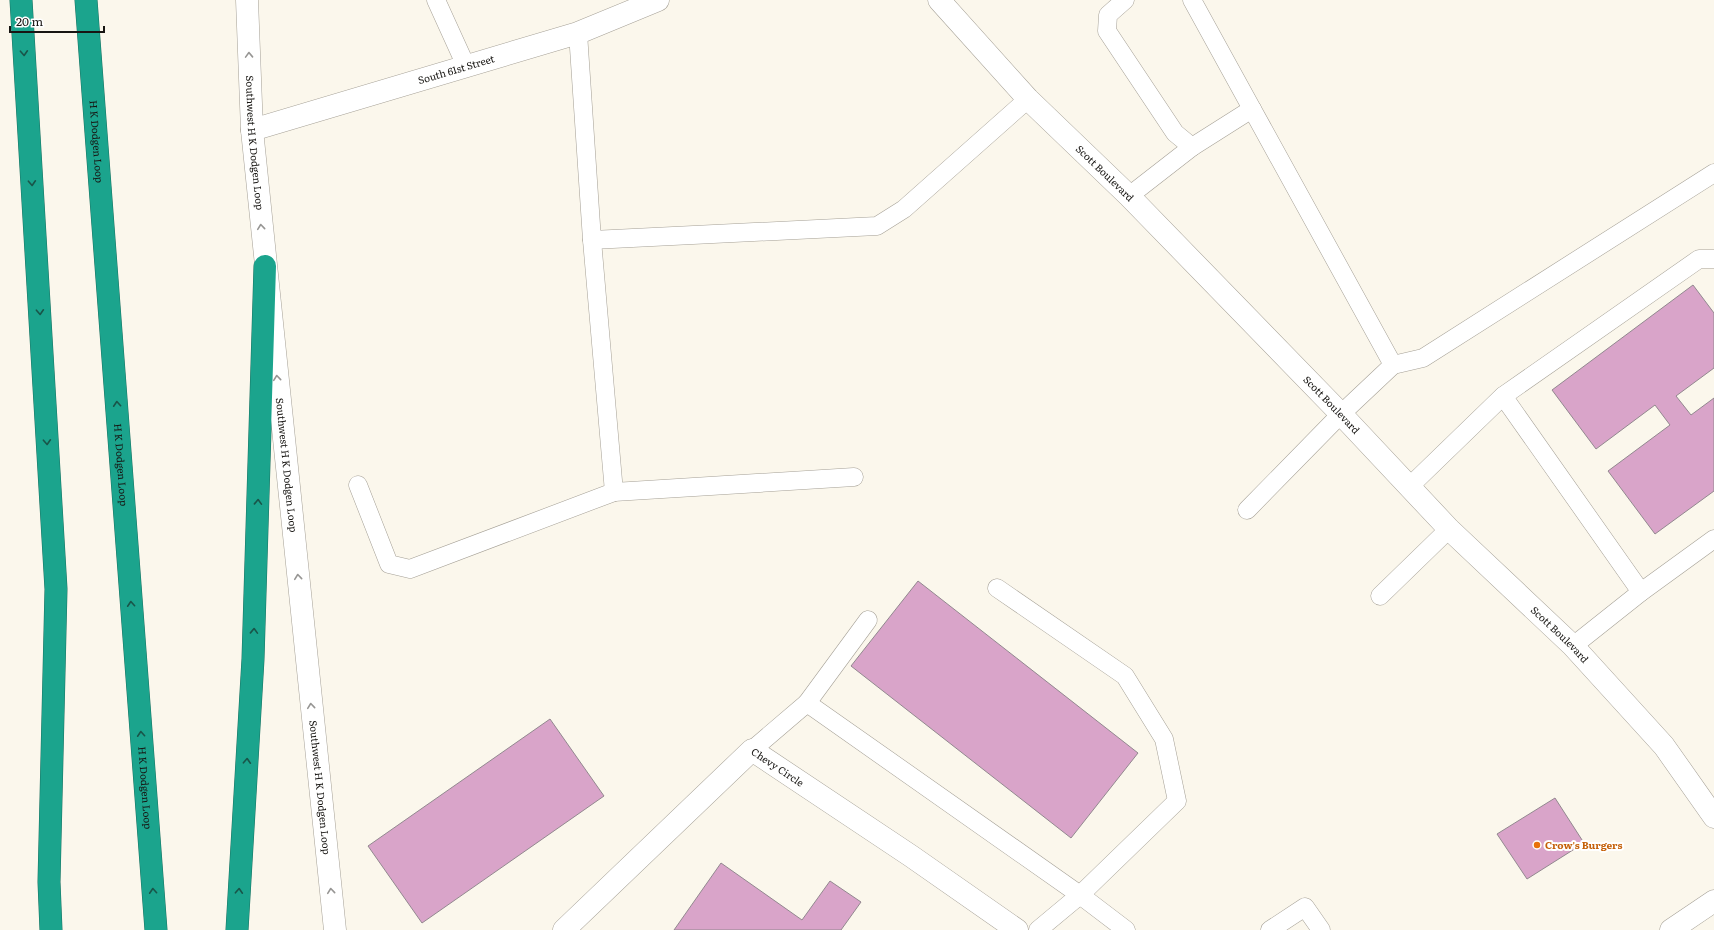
<svg xmlns="http://www.w3.org/2000/svg" width="1714" height="930" viewBox="0 0 1714 930" font-family="Literata,serif">
	<style>
		.building { fill: #d9a4c9; stroke: #92888f }
		.lines { fill: none; stroke-linecap: round; stroke-linejoin: round }
		.service-casing { stroke: #a5a096; stroke-width: 19 }
		.minor-casing { stroke: #a5a096; stroke-width: 23 }
		.tertiary-casing { stroke: #a5a096; stroke-width: 23 }
		.secondary-casing { stroke: #a5a096; stroke-width: 23 }
		.motorway-casing { stroke: #1a7262; stroke-width: 23 }
		.service { stroke: #fff; stroke-width: 18 }
		.minor { stroke: #fff; stroke-width: 22 }
		.tertiary { stroke: #fff; stroke-width: 22 }
		.secondary { stroke: #fff; stroke-width: 22 }
		.motorway { stroke: #1ba48d; stroke-width: 22 }
		.oneway { stroke: #195549 }
		.oneway2 { stroke: #979694 }
		.food-dot { fill: #e8710a; stroke: #fff; stroke-width: 1.5 }
		.labels { text-anchor: middle; stroke-width: 4; stroke-linejoin: round; paint-order: stroke }
		.street-label { font-size: 10px; fill: #171512; stroke: #fff }
		.food-label { font-size: 10px; font-weight: bold; fill: #c56008; stroke: #fff; text-anchor: start }
	</style>
	<rect width="100%" height="100%" fill="#fbf7ec"/>
	<g class="building">
		<polygon points="1693,285 1714,313 1714,368 1676,396 1691,415 1714,398 1714,491 1655,534 1608,471 1670,425 1655,405 1596,449 1552,390"/>
		<polygon points="918,581 1138,753 1071,838 851,666"/>
		<polygon points="550,719 604,796 422,923 368,846"/>
		<polygon points="1555,798 1584,843 1527,879 1497,834"/>
		<polygon points="721,863 802,920 830,881 861,902 841,930 674,930"/>
	</g>
	<g class="lines">
		<defs>
			<g id="service">
				<polyline points="436,0 466,66"/>
				<polyline points="1125,0 1108,15 1107,31 1175,133 1192,147 1129,196"/>
				<polyline points="1192,0 1252,109"/>
				<polyline points="578,33 592,240 614,492 854,477"/>
				<polyline points="1192,147 1252,109 1393,365"/>
				<polyline points="592,240 877,226 904,209 1028,99"/>
				<polyline points="1503,396 1641,592"/>
				<polyline points="358,485 389,564 410,569 614,492"/>
				<polyline points="1409,487 1503,396 1699,259 1714,259"/>
				<polyline points="1247,510 1341,414 1393,365 1423,358 1714,173"/>
				<polyline points="997,588 1125,676 1164,739 1177,801 1080,895 1126,930"/>
				<polyline points="1380,596 1449,529"/>
				<polyline points="1573,646 1641,592 1714,539"/>
				<polyline points="807,703 868,620"/>
				<polyline points="752,750 807,703 1080,895 1038,930"/>
				<polyline points="1270,930 1305,907 1321,930"/>
			</g>
			<g id="minor">
				<path id="s1" d="M939 0 1028 99 1129 196 1341 414 1449 529 1573 646 1664 746 1714 817"/>
				<path id="s2" d="M252 130 578 33 658 0"/>
				<path id="s3" d="M564 930 752 750 911 856 1017 930"/>
			</g>
			<polyline id="tertiary" points="1671,930 1714,901"/>
			<g id="secondary">
				<path id="s4" d="M247 0 252 130 335 930"/>
			</g>
			<g id="motorway">
				<polyline points="21,0 56,589 49,882 51,930"/>
				<path id="s5" d="M86 0 156 930"/>
				<polyline points="237,930 253,659 265,266"/>
			</g>
		</defs>
		<use href="#service" class="service-casing"/>
		<use href="#minor" class="minor-casing"/>
		<use href="#tertiary" class="tertiary-casing"/>
		<use href="#secondary" class="secondary-casing"/>
		<use href="#motorway" class="motorway-casing"/>
		<use href="#service" class="service"/>
		<use href="#minor" class="minor"/>
		<use href="#tertiary" class="tertiary"/>
		<use href="#secondary" class="secondary"/>
		<use href="#motorway" class="motorway"/>
	</g>
	<defs><path id="oneway-chevron" d="M-2-3.5L2.5 0L-2 3.5" fill="none" stroke-width="1.6" stroke-linecap="round" stroke-linejoin="round"/></defs>
	<g class="oneway">
		<use href="#oneway-chevron" transform="translate(24 53) rotate(87)"/>
		<use href="#oneway-chevron" transform="translate(32 183) rotate(87)"/>
		<use href="#oneway-chevron" transform="translate(40 312) rotate(87)"/>
		<use href="#oneway-chevron" transform="translate(117 404) rotate(-94)"/>
		<use href="#oneway-chevron" transform="translate(47 442) rotate(87)"/>
		<use href="#oneway-chevron" transform="translate(258 502) rotate(-88)"/>
		<use href="#oneway-chevron" transform="translate(131 604) rotate(-94)"/>
		<use href="#oneway-chevron" transform="translate(254 631) rotate(-88)"/>
		<use href="#oneway-chevron" transform="translate(141 734) rotate(-94)"/>
		<use href="#oneway-chevron" transform="translate(247 761) rotate(-87)"/>
		<use href="#oneway-chevron" transform="translate(153 891) rotate(-94)"/>
		<use href="#oneway-chevron" transform="translate(239 891) rotate(-87)"/>
	</g>
	<g class="oneway2">
		<use href="#oneway-chevron" transform="translate(249 55) rotate(-92)"/>
		<use href="#oneway-chevron" transform="translate(261 227) rotate(-96)"/>
		<use href="#oneway-chevron" transform="translate(277 378) rotate(-96)"/>
		<use href="#oneway-chevron" transform="translate(298 577) rotate(-96)"/>
		<use href="#oneway-chevron" transform="translate(311 706) rotate(-96)"/>
		<use href="#oneway-chevron" transform="translate(331 891) rotate(-96)"/>
	</g>
	<circle class="food-dot" cx="1537" cy="845" r="4"/>
	<g class="labels">
		<g class="street-label">
			<text dy="4" stroke="none"><textPath href="#s2" startOffset="213">South 61st Street</textPath></text>
			<text dy="4" stroke="none"><textPath href="#s5" startOffset="142">H K Dodgen Loop</textPath></text>
			<text dy="4" stroke="none"><textPath href="#s4" startOffset="143">Southwest H K Dodgen Loop</textPath></text>
			<text dy="4" stroke="none"><textPath href="#s1" startOffset="240">Scott Boulevard</textPath></text>
			<text dy="4" stroke="none"><textPath href="#s1" startOffset="564">Scott Boulevard</textPath></text>
			<text dy="4" stroke="none"><textPath href="#s5" startOffset="466">H K Dodgen Loop</textPath></text>
			<text dy="4" stroke="none"><textPath href="#s4" startOffset="467">Southwest H K Dodgen Loop</textPath></text>
			<text dy="4" stroke="none"><textPath href="#s1" startOffset="888">Scott Boulevard</textPath></text>
			<text dy="4" stroke="none"><textPath href="#s3" startOffset="291">Chevy Circle</textPath></text>
			<text dy="4" stroke="none"><textPath href="#s5" startOffset="790">H K Dodgen Loop</textPath></text>
			<text dy="4" stroke="none"><textPath href="#s4" startOffset="791">Southwest H K Dodgen Loop</textPath></text>
		</g>
		<g class="food-label">
			<text x="1545" y="849">Crow's Burgers</text>
		</g>
	</g>
	<path d="M10 26v6h94v-6" fill="none" stroke="#171512" stroke-width="2"/>
	<text x="16" y="26" font-size="12" fill="#171512" stroke="#ffffff" stroke-width="3" paint-order="stroke">20 m</text>
</svg>
